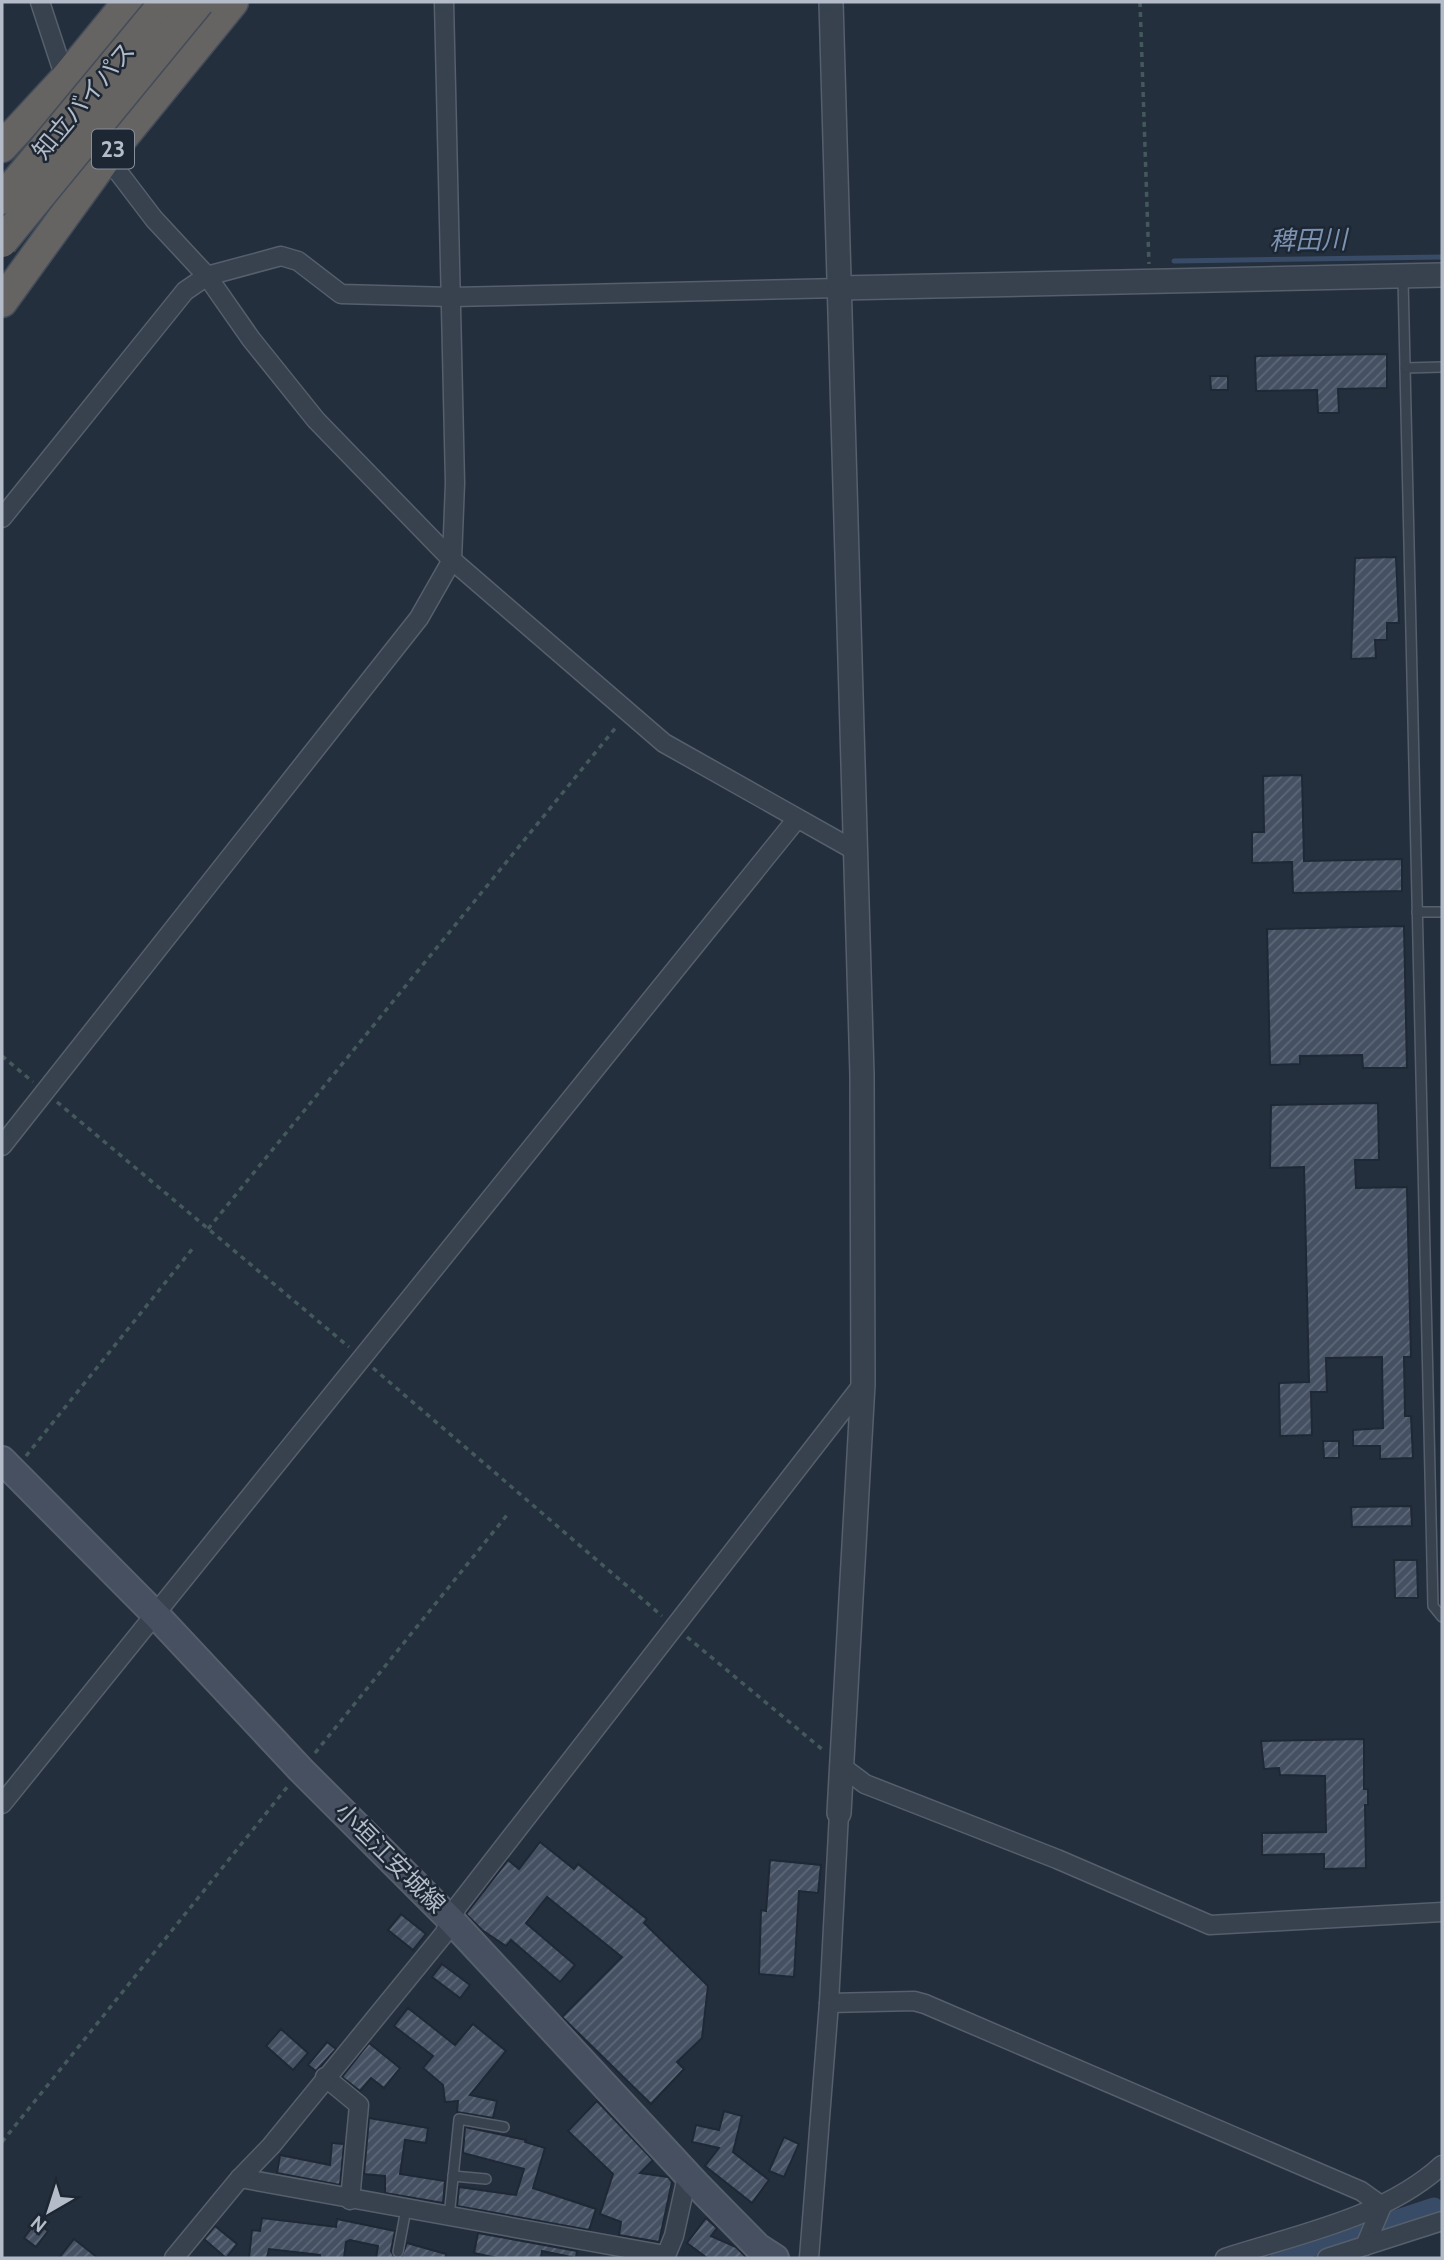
<svg xmlns="http://www.w3.org/2000/svg" width="1444" height="2260" viewBox="0 0 1444 2260" font-family="Cabin,'Noto Sans JP',sans-serif">
	<style>
		.lines { fill: none; stroke-linecap: round; stroke-linejoin: round }
		.stream { stroke: #394c67; stroke-width: 5 }
		.canal { stroke: #394c67; stroke-width: 19 }
		.building { fill: url(#building-hatch); stroke: #1f2835; stroke-width: 2 }
		.service-casing { stroke: #565f6c; stroke-width: 12 }
		.minor-casing { stroke: #565f6c; stroke-width: 21 }
		.tertiary-casing { stroke: #565f6c; stroke-width: 26 }
		.secondary-casing { stroke: #565f6c; stroke-width: 30 }
		.trunk-casing { stroke: #434c59; stroke-width: 33 }
		.path { stroke: #44595c; stroke-width: 3.5; stroke-dasharray: 5 5; stroke-linecap: butt }
		.service { stroke: #38414e; stroke-width: 9 }
		.minor { stroke: #38414e; stroke-width: 18 }
		.tertiary { stroke: #38414e; stroke-width: 23 }
		.secondary { stroke: #465061; stroke-width: 26 }
		.trunk { stroke: #656462; stroke-width: 30 }
		.trunk-bridge-casing { stroke: #434c59; stroke-width: 33; stroke-linecap: butt }
		.trunk-bridge { stroke: #656462; stroke-width: 30 }
		.labels { text-anchor: middle; stroke-width: 5; stroke-linejoin: round; paint-order: stroke }
		.shield { fill: #1d2633; stroke: #878f9c; stroke-width: 2 }
		.shield-label { font-size: 23px; font-weight: bold; fill: #b4bcc9 }
		.street-label { font-size: 24px; fill: #b4bcc9; stroke: #1d2633 }
		.water-label { font-size: 26px; font-style: italic; fill: #7c92b1; stroke: #1d2633 }
	</style>
	<defs>
		<pattern id="building-hatch" width="6" height="6" patternUnits="userSpaceOnUse" patternTransform="scale(1.75)"><rect width="6" height="6" fill="#455162"/><path d="M-1 1l2-2M0 6l6-6M5 7l2-2" fill="none" stroke="#5d6877"/></pattern>
	</defs>
	<rect width="100%" height="100%" fill="#242f3e"/>
	<g class="lines">
		<polyline class="stream" points="1174,261 1442,257"/>
		<polyline class="canal" points="1279,2258 1434,2207"/>
	</g>
	<g class="building">
		<polygon points="1387,354 1387,388 1338,389 1339,413 1318,413 1317,390 1256,391 1255,356"/>
		<polygon points="1210,376 1228,376 1228,390 1211,390"/>
		<polygon points="1396,557 1399,623 1387,623 1387,640 1375,640 1376,658 1351,659 1355,558"/>
		<polygon points="1302,775 1304,861 1402,859 1402,891 1293,893 1292,862 1252,863 1252,832 1264,832 1263,776"/>
		<polygon points="1404,926 1407,1068 1363,1068 1362,1055 1300,1056 1300,1064 1270,1065 1267,929"/>
		<polygon points="1378,1103 1379,1160 1355,1160 1356,1188 1407,1187 1411,1357 1404,1357 1405,1416 1411,1416 1413,1458 1380,1459 1380,1446 1353,1446 1353,1430 1383,1428 1382,1357 1326,1358 1327,1392 1311,1392 1312,1435 1280,1436 1279,1383 1309,1382 1304,1167 1270,1168 1271,1105"/>
		<polygon points="1323,1441 1339,1441 1339,1458 1324,1458"/>
		<polygon points="1411,1506 1412,1526 1352,1527 1351,1507"/>
		<polygon points="1394,1560 1417,1560 1418,1598 1395,1598"/>
		<polygon points="1364,1739 1364,1789 1368,1789 1368,1805 1365,1805 1366,1868 1324,1869 1324,1854 1262,1855 1262,1833 1326,1832 1325,1776 1280,1775 1279,1768 1264,1769 1261,1741"/>
		<polygon points="540,1842 574,1869 578,1864 647,1919 644,1923 708,1986 702,2038 677,2062 684,2069 651,2104 562,2017 622,1957 547,1897 526,1923 575,1965 560,1982 511,1940 506,1946 482,1930 466,1914 508,1860 519,1869"/>
		<polygon points="770,1860 821,1865 818,1893 799,1891 794,1977 759,1974 761,1910 766,1911"/>
		<polygon points="401,1914 426,1934 413,1950 388,1930"/>
		<polygon points="442,1964 470,1985 460,1998 432,1977"/>
		<polygon points="408,2008 455,2045 473,2024 506,2051 470,2095 497,2101 493,2118 457,2112 458,2101 445,2102 443,2085 423,2068 433,2056 394,2026"/>
		<polygon points="281,2029 308,2053 293,2070 266,2046"/>
		<polygon points="327,2042 336,2049 316,2071 308,2065"/>
		<polygon points="369,2043 400,2068 384,2088 371,2078 360,2091 342,2077"/>
		<polygon points="597,2101 653,2160 640,2173 668,2177 672,2182 659,2242 619,2235 621,2222 600,2214 613,2174 568,2131"/>
		<polygon points="724,2111 742,2116 733,2152 769,2180 752,2203 705,2166 719,2148 692,2142 696,2125 719,2130"/>
		<polygon points="369,2118 428,2128 426,2143 405,2140 400,2174 445,2181 443,2203 385,2193 385,2176 364,2174"/>
		<polygon points="465,2127 526,2140 525,2142 545,2148 533,2188 596,2209 589,2230 457,2206 459,2187 516,2195 524,2169 463,2153"/>
		<polygon points="784,2137 799,2144 784,2177 769,2171"/>
		<polygon points="332,2143 344,2144 340,2185 277,2173 280,2155 330,2165"/>
		<polygon points="262,2218 336,2227 337,2219 395,2231 391,2251 395,2258 376,2258 378,2246 350,2240 346,2242 344,2258 320,2258 320,2255 269,2249 267,2258 249,2258 252,2230 260,2231"/>
		<polygon points="706,2218 717,2228 711,2236 736,2247 747,2258 707,2258 687,2243"/>
		<polygon points="36,2222 48,2231 36,2247 24,2238"/>
		<polygon points="215,2226 237,2244 226,2258 204,2239"/>
		<polygon points="478,2233 577,2251 576,2258 542,2251 541,2258 497,2258 474,2253"/>
		<polygon points="74,2239 98,2258 59,2258"/>
		<polygon points="407,2243 446,2254 446,2258 401,2258"/>
	</g>
	<g class="lines">
		<defs>
			<g id="service">
				<polyline points="1403,278 1433,1606 1442,1617"/>
				<polyline points="1405,368 1442,367"/>
				<polyline points="1417,912 1442,912"/>
				<polyline points="453,2176 486,2179"/>
				<polyline points="449,2217 459,2119 504,2127"/>
				<polyline points="398,2252 406,2209"/>
			</g>
			<g id="minor">
				<polyline points="40,2 67,84"/>
				<polyline points="103,152 154,219 207,276 251,339 316,420 452,560 664,743 854,850"/>
				<polyline points="2,518 185,291 207,276 281,256 298,261 341,294 451,297 840,288"/>
				<polyline points="2,1146 419,618 452,560 455,483 444,2"/>
				<polyline points="841,1766 865,1784 1057,1859 1210,1925 1442,1912"/>
				<polyline points="2,1804 796,820"/>
				<polyline points="829,2003 914,2001 925,2004 1361,2191 1382,2206"/>
				<polyline points="325,2077 359,2105 350,2200"/>
				<polyline points="240,2178 665,2255"/>
				<polyline points="1365,2246 1382,2206"/>
				<polyline points="174,2258 240,2178 271,2146 444,1934 457,1907 863,1384"/>
				<polyline points="665,2258 674,2236 688,2172"/>
				<polyline points="809,2258 829,2003 839,1813"/>
				<path d="M1225 2258C1298 2234 1384 2218 1442 2165"/>
				<polyline points="1327,2258 1442,2221"/>
			</g>
			<g id="tertiary">
				<polyline points="831,2 862,1075 863,1384 839,1813"/>
				<polyline points="840,288 1442,275"/>
			</g>
			<polyline id="secondary" points="2,1460 156,1615 301,1770 451,1920 697,2185 758,2247 775,2258"/>
			<g id="trunk">
				<polyline points="2,147 65,79 128,2"/>
				<polyline points="2,302 106,158 233,2"/>
			</g>
		</defs>
		<use href="#service" class="service-casing"/>
		<use href="#minor" class="minor-casing"/>
		<use href="#tertiary" class="tertiary-casing"/>
		<use href="#secondary" class="secondary-casing"/>
		<use href="#trunk" class="trunk-casing"/>
		<g class="path">
			<polyline points="1140,2 1149,264"/>
			<polyline points="2,1056 33,1082"/>
			<polyline points="57,1102 349,1347"/>
			<polyline points="208,1229 617,726"/>
			<polyline points="373,1368 662,1616"/>
			<polyline points="26,1456 193,1248"/>
			<polyline points="687,1637 823,1750"/>
			<polyline points="315,1753 507,1515"/>
			<polyline points="2,2142 288,1786"/>
		</g>
		<use href="#service" class="service"/>
		<use href="#minor" class="minor"/>
		<use href="#tertiary" class="tertiary"/>
		<use href="#secondary" class="secondary"/>
		<use href="#trunk" class="trunk"/>
		<defs>
			<g id="trunk-bridge">
				<polyline points="2,199 165,2"/>
				<polyline points="2,242 199,2"/>
			</g>
		</defs>
		<use href="#trunk-bridge" class="trunk-bridge-casing"/>
		<use href="#trunk-bridge" class="trunk-bridge"/>
	</g>
	<g class="labels">
		<rect class="shield" x="92" y="129.5" width="42" height="39" rx="5"/>
		<g class="shield-label">
			<text x="113" y="157">23</text>
		</g>
		<g class="street-label">
			<text transform="translate(84 101) rotate(-50)" y="8">知立バイパス</text>
			<text transform="translate(390 1858) rotate(45)" y="8">小垣江安城線</text>
		</g>
		<g class="water-label">
			<text transform="translate(1308 240) rotate(-1)" y="9">稗田川</text>
		</g>
	</g>
	<rect width="1444" height="2260" fill="none" stroke="#b4bcc9" stroke-width="7"/>
	<g transform="translate(49 2211) rotate(219)" stroke="#1d2633" stroke-width="5" paint-order="stroke">
	<path d="M0-5L12 26L0 18L-12 26Z" fill="#b4bcc9"/>
	<text y="-10" font-size="19" font-weight="bold" text-anchor="middle" fill="#b4bcc9">N</text>
	</g>
</svg>
